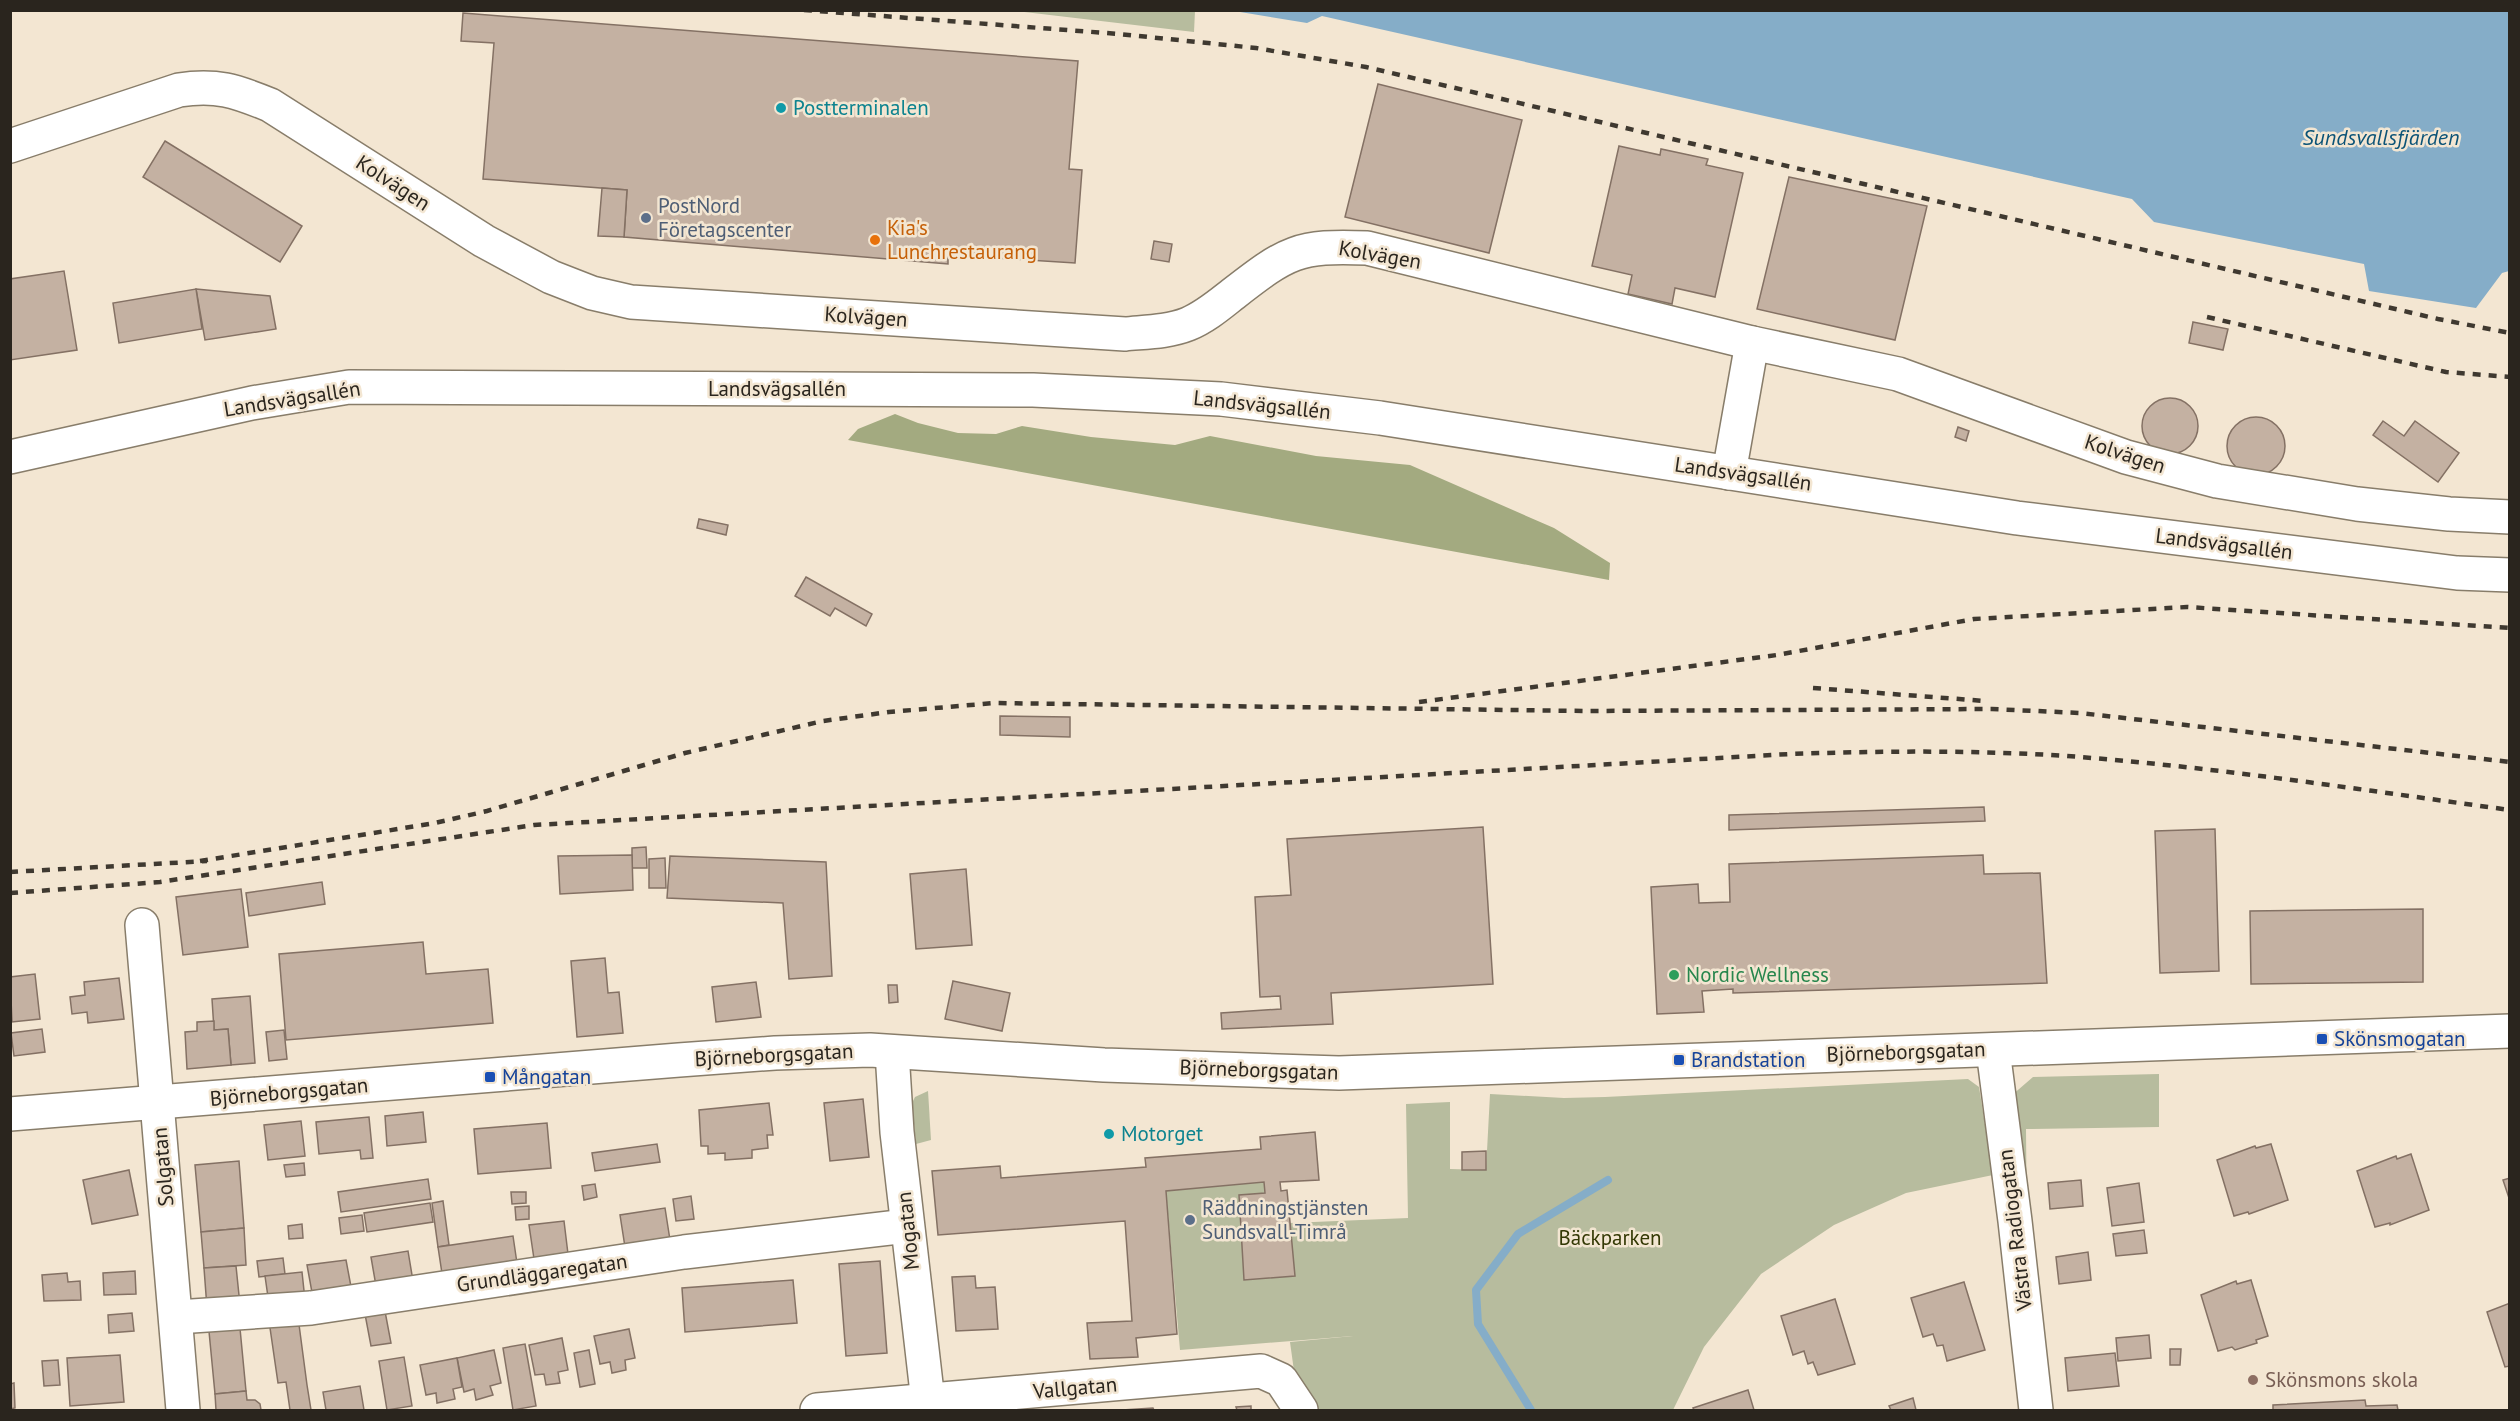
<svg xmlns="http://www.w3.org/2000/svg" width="2520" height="1421" viewBox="0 0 2520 1421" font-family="'PT Sans',sans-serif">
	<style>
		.green { fill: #b7bc9e }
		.forest { fill: #a3aa80 }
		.water { fill: #85adc8 }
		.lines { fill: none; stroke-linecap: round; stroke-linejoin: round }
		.stream { stroke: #85adc8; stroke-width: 8 }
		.building { fill: #c4b1a2; stroke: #847164; stroke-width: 1.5 }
		.minor-casing { stroke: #887d6a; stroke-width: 36 }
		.major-casing { stroke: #887d6a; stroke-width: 36 }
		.highway-casing { stroke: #887d6a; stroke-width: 36 }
		.minor { stroke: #fff; stroke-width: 33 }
		.major { stroke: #fff; stroke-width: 33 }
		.highway { stroke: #fff; stroke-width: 33 }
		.rail { stroke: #3f3930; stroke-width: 4.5; stroke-dasharray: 8 8; stroke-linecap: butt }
		.culture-dot { fill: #0f9aa8; stroke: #f3e6d2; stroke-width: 2 }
		.service-dot { fill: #5c6f8a; stroke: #f3e6d2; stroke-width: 2 }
		.food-dot { fill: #e8710a; stroke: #f3e6d2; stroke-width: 2 }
		.leisure-dot { fill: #2e9e5b; stroke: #f3e6d2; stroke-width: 2 }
		.transit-dot { fill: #1a4fb4; stroke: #f3e6d2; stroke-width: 2 }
		.education-dot { fill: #8d6e63; stroke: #f3e6d2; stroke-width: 2 }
		.labels { text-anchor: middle; stroke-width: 5; stroke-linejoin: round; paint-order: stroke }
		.culture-label { font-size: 21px; fill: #0d838f; stroke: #f3e6d2; text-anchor: start }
		.street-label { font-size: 21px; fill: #2a251e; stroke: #f3e6d2 }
		.service-label { font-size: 21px; fill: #4e5e75; stroke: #f3e6d2; text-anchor: start }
		.food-label { font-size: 21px; fill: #c56008; stroke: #f3e6d2; text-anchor: start }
		.leisure-label { font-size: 21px; fill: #27864d; stroke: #f3e6d2; text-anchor: start }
		.transit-label { font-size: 21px; fill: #164399; stroke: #f3e6d2; text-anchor: start }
		.park-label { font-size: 21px; fill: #343905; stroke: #f3e6d2 }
		.education-label { font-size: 21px; fill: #785e54; stroke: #f3e6d2; text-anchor: start }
		.water-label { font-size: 22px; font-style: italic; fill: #0b5377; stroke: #f3e6d2 }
	</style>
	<rect width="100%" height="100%" fill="#f3e6d2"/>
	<g class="green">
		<polygon points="1016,11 1195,11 1194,32"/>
		<polygon points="2159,1074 2159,1127 2026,1129 2027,1236 2011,1096 2033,1077"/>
		<polygon points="1968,1079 1979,1087 1993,1175 1906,1193 1834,1225 1761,1274 1704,1347 1673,1410 1319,1410 1294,1371 1290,1342 1353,1336 1180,1350 1166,1191 1264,1182 1265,1193 1239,1195 1244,1279 1295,1276 1290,1223 1408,1218 1406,1104 1450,1102 1450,1169 1486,1170 1490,1094 1564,1098 1605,1097"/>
		<polygon points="928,1091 931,1140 916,1144 912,1103 915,1097"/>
	</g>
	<polygon class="forest" points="895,414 918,423 958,433 996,434 1022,426 1091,437 1175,445 1210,436 1316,456 1410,465 1554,528 1610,563 1609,580 848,440 858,429"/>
	<polygon class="water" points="1234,11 2509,11 2509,271 2502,273 2476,308 2369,291 2364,264 2154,222 2132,199 1322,16 1307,23"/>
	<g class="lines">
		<polyline class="stream" points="1531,1410 1478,1324 1476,1290 1518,1234 1608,1180"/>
	</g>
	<g class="building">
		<polygon points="463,13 1078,61 1069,169 1082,170 1075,263 948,255 948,264 624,237 627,190 483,179 494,43 461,41"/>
		<polygon points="1378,84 1522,120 1489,253 1345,217"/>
		<polygon points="165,141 302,226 280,262 143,177"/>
		<polygon points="1619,146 1660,155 1661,149 1708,159 1706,165 1743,173 1715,297 1675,288 1672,304 1628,294 1632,275 1592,266"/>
		<polygon points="1789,177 1927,206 1895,340 1757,309"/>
		<polygon points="602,188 627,190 624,237 598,236"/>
		<polygon points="1154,241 1172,244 1169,262 1151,259"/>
		<polygon points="64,271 77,350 10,360 10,279"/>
		<polygon points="196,289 270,296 276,329 205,340"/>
		<polygon points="196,289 202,329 119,343 113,303"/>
		<polygon points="2193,322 2228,329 2223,350 2189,343"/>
		<circle cx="2170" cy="426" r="28"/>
		<circle cx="2256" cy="446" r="29"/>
		<polygon points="2383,421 2404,436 2415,421 2459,453 2438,482 2373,435"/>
		<polygon points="1958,427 1969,431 1966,441 1955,437"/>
		<polygon points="699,519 728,525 726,535 697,528"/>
		<polygon points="806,577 872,614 866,626 835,608 830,616 795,596"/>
		<polygon points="1000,716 1070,717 1070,737 1000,735"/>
		<polygon points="1984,807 1985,821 1729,830 1729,815"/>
		<polygon points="1483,827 1493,984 1331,993 1333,1024 1222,1029 1221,1013 1281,1009 1280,996 1260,997 1255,897 1291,895 1287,839"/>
		<polygon points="2215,829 2219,971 2160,973 2155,831"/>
		<polygon points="646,847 647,868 632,868 632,848"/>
		<polygon points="632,855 633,890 560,894 558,856"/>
		<polygon points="1983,855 1984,874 2040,873 2047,983 1733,993 1733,989 1702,991 1704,1012 1657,1014 1651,887 1698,884 1699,903 1730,902 1729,864"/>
		<polygon points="670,856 826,862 832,976 789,979 783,903 667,898"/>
		<polygon points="665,858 666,888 649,888 649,859"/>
		<polygon points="966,869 972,945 916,949 910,874"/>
		<polygon points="322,882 325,904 249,916 246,893"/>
		<polygon points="241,889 248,947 183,955 176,897"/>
		<polygon points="2423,909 2423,982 2251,984 2250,911"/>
		<polygon points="423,942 426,974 488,969 493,1023 286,1040 279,954"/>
		<polygon points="605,958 608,993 619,992 623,1033 577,1037 571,961"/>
		<polygon points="35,974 40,1019 12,1022 10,977"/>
		<polygon points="119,978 124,1019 88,1023 87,1012 72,1014 70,997 85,995 84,982"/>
		<polygon points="953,981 1010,993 1002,1031 945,1019"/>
		<polygon points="756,982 761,1017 716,1022 712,987"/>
		<polygon points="888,985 897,985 898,1002 889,1003"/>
		<polygon points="250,996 255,1063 231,1065 228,1029 214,1030 212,999"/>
		<polygon points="214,1021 214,1030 228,1029 231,1065 187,1069 185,1032 197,1031 197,1022"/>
		<polygon points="42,1029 45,1052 14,1056 11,1033"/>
		<polygon points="284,1030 287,1059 269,1061 266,1032"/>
		<polygon points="863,1099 869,1157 830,1161 824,1103"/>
		<polygon points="769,1103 773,1135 767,1135 768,1148 752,1150 752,1158 725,1160 725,1153 708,1154 708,1146 701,1146 699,1110"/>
		<polygon points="423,1112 426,1142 387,1146 385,1116"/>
		<polygon points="369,1117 373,1158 361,1159 360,1150 319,1154 316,1122"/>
		<polygon points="301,1121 305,1156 268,1160 264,1125"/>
		<polygon points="547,1123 551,1168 478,1174 474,1129"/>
		<polygon points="1315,1132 1319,1180 1280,1182 1281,1191 1287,1190 1295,1276 1244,1280 1239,1195 1265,1193 1264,1182 1166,1191 1177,1334 1136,1338 1138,1357 1090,1359 1087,1323 1132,1321 1125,1221 938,1235 932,1171 1000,1166 1001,1178 1146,1167 1145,1158 1261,1149 1260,1137"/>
		<polygon points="657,1144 660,1162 595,1171 592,1153"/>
		<polygon points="2271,1144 2288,1200 2249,1214 2248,1212 2234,1216 2217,1160 2255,1146 2256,1148"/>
		<polygon points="1486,1151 1486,1170 1462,1170 1462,1152"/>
		<polygon points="2411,1154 2429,1210 2390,1225 2390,1223 2375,1227 2357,1171 2396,1156 2397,1159"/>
		<polygon points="239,1161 244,1228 201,1232 195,1165"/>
		<polygon points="304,1163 305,1175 286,1177 284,1165"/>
		<polygon points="129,1170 138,1215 92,1224 83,1180"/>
		<polygon points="2510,1178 2510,1201 2503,1180"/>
		<polygon points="428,1179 431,1199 341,1212 338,1192"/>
		<polygon points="2081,1180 2083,1206 2050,1209 2048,1183"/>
		<polygon points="2139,1183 2144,1222 2112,1226 2107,1188"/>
		<polygon points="595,1184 597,1197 584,1200 582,1186"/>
		<polygon points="511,1192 526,1192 526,1203 512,1204"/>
		<polygon points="691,1196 694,1219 676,1221 673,1199"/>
		<polygon points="443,1201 449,1245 438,1247 432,1203"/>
		<polygon points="430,1203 433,1222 367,1232 364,1213"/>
		<polygon points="529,1206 529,1219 516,1220 515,1207"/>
		<polygon points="665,1208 670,1240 625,1247 620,1215"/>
		<polygon points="362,1215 364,1231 341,1234 339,1218"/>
		<polygon points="564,1221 568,1254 534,1259 529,1225"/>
		<polygon points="302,1224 303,1238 289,1239 288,1226"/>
		<polygon points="244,1228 246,1265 204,1268 201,1232"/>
		<polygon points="2144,1230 2147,1253 2116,1256 2113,1234"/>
		<polygon points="513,1236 518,1270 443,1280 438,1247"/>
		<polygon points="408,1251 413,1281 376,1286 371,1257"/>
		<polygon points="2088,1252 2091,1280 2059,1284 2056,1257"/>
		<polygon points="283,1258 285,1274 259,1277 257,1261"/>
		<polygon points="346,1260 352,1292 313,1298 307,1265"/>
		<polygon points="880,1261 887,1353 846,1356 839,1264"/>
		<polygon points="236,1266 240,1305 207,1308 204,1268"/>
		<polygon points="135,1271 136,1294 104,1295 103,1273"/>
		<polygon points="302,1272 305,1300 269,1304 265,1276"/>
		<polygon points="67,1273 68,1282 80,1281 81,1300 44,1301 42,1275"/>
		<polygon points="975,1276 976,1288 995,1287 998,1329 956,1331 952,1277"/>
		<polygon points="793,1280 797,1323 685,1332 682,1288"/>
		<polygon points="2251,1280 2268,1336 2256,1340 2257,1343 2235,1350 2232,1347 2218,1351 2201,1295 2236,1281 2237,1284"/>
		<polygon points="1964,1282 1985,1350 1947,1361 1943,1345 1937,1346 1933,1334 1923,1337 1911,1298"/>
		<polygon points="1835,1299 1855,1364 1818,1375 1813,1362 1808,1364 1804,1351 1793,1355 1781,1316"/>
		<polygon points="2510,1303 2510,1366 2505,1367 2487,1312"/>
		<polygon points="384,1306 391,1343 371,1346 364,1309"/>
		<polygon points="132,1313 134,1331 109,1333 108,1315"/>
		<polygon points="298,1317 307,1385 311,1410 290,1410 286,1382 278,1383 269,1321"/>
		<polygon points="239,1318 246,1391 215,1394 208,1321"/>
		<polygon points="629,1329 635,1358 625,1360 626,1370 612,1373 610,1362 600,1364 594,1336"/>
		<polygon points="2149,1335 2151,1358 2118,1361 2116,1338"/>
		<polygon points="562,1338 568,1370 558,1372 560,1383 546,1385 544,1374 535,1375 529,1345"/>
		<polygon points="525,1344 536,1406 513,1410 503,1348"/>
		<polygon points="2170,1349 2181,1349 2180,1365 2170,1365"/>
		<polygon points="494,1350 501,1383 490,1386 493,1395 476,1400 474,1389 464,1392 457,1358"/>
		<polygon points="589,1350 595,1384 580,1387 574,1353"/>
		<polygon points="2115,1353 2119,1386 2068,1391 2065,1358"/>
		<polygon points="120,1355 124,1402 70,1406 67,1358"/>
		<polygon points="404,1357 412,1406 387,1410 379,1361"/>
		<polygon points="457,1358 462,1387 453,1389 455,1399 437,1403 436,1393 426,1395 420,1365"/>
		<polygon points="58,1360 60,1385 44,1386 42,1361"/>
		<polygon points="14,1383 15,1408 10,1409 10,1384"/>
		<polygon points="360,1386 364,1410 326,1410 323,1392"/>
		<polygon points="1748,1390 1754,1410 1694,1410 1693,1408"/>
		<polygon points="246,1391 247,1400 255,1400 260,1404 261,1410 216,1410 215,1394"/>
		<polygon points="1913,1398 1916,1410 1891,1410 1889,1406"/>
		<polygon points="2365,1400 2366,1406 2397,1405 2398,1410 2267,1410 2273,1410 2273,1405"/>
		<polygon points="1251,1406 1251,1410 1237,1410 1236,1407"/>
		<polygon points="1153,1408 1154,1410 1122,1410"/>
	</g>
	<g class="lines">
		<defs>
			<g id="minor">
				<path d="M10 146 179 90C216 84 236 91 270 105L484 241 551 277 592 293 631 302 1125 334C1145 332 1168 332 1188 324 1205 317 1219 305 1233 294 1287 252 1298 245 1367 248L1752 343 1898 374 2126 457 2217 481 2357 504 2449 514 2510 517"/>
				<polyline points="1729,473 1752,343"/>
				<polyline points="142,925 183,1410"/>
				<polyline points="1993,1050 2015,1221 2036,1410"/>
				<polyline points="892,1052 897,1132 929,1410"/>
				<polyline points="177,1317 311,1308 684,1252 907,1226"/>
				<polyline points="817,1410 1261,1371 1281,1380 1301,1410"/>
			</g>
			<polyline id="major" points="10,457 252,403 349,387 1033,390 1221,399 1380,418 2017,518 2457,573 2510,575"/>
			<polyline id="highway" points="10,1114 679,1060 775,1053 870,1050 1104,1065 1339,1073 2510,1031"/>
		</defs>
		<use href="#minor" class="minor-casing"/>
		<use href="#major" class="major-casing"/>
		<use href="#highway" class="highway-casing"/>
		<use href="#minor" class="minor"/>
		<use href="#major" class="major"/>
		<use href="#highway" class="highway"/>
		<g class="rail">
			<polyline points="804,10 1119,34 1256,48 1366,67 2438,319 2510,333"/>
			<polyline points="2207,317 2446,372 2510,377"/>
			<polyline points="1813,688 1985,701"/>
			<polyline points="1419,702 1777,655 1974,619 2187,607 2510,628"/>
			<polyline points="200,861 435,823 487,811 685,753 823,721 889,712 994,703 1584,711 1992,709 2080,713 2510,762"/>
			<polyline points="10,872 207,861"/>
			<path d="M10 893 160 882 534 825 1790 754C1882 751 1975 750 2067 756 2215 767 2363 790 2510 810"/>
		</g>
	</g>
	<g class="culture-dot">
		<circle cx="781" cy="108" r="6"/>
		<circle cx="1109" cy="1134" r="6"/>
	</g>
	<g class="service-dot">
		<circle cx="646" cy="218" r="6"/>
		<circle cx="1190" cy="1220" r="6"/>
	</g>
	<circle class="food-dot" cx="875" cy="240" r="6"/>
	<circle class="leisure-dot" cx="1674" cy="975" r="6"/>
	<g class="transit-dot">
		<rect x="2316" y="1033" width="12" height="12" rx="3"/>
		<rect x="1673" y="1054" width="12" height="12" rx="3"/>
		<rect x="484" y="1071" width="12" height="12" rx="3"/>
	</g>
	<circle class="education-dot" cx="2253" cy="1380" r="6"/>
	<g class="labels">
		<g class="culture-label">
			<text x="793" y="115">Postterminalen</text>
			<text x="1121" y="1141">Motorget</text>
		</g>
		<g class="street-label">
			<text transform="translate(393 183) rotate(33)" y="7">Kolvägen</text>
			<text transform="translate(1380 255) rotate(10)" y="7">Kolvägen</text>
			<text transform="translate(866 317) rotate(4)" y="7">Kolvägen</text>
			<text x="777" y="396">Landsvägsallén</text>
			<text transform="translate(292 399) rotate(-9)" y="7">Landsvägsallén</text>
			<text transform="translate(1262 405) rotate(6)" y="7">Landsvägsallén</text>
			<text transform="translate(2125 454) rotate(18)" y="7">Kolvägen</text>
			<text transform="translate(1743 474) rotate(8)" y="7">Landsvägsallén</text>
			<text transform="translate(2224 544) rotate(7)" y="7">Landsvägsallén</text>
			<text transform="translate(1906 1052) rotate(-2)" y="7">Björneborgsgatan</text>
			<text transform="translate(774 1055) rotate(-3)" y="7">Björneborgsgatan</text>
			<text transform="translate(1259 1070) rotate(2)" y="7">Björneborgsgatan</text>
			<text transform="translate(289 1092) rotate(-5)" y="7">Björneborgsgatan</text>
			<text transform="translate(163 1167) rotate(-95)" y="7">Solgatan</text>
			<text transform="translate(2015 1230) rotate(-97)" y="7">Västra Radiogatan</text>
			<text transform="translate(908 1231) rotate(-96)" y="7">Mogatan</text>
			<text transform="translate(542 1273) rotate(-8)" y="7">Grundläggaregatan</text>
			<text transform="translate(1075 1388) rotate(-5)" y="7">Vallgatan</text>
		</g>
		<g class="service-label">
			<text x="658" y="213">PostNord<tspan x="658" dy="24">Företagscenter</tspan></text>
			<text x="1202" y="1215">Räddningstjänsten<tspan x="1202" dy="24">Sundsvall-Timrå</tspan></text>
		</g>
		<g class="food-label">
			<text x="887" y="235">Kia's<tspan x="887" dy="24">Lunchrestaurang</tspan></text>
		</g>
		<g class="leisure-label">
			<text x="1686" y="982">Nordic Wellness</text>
		</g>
		<g class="transit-label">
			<text x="2334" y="1046">Skönsmogatan</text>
			<text x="1691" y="1067">Brandstation</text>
			<text x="502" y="1084">Mångatan</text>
		</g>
		<g class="park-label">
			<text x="1610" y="1245">Bäckparken</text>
		</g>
		<g class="education-label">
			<text x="2265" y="1387">Skönsmons skola</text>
		</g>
		<g class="water-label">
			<text x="2381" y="145">Sundsvallsfjärden</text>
		</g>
	</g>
	<rect width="2520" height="1421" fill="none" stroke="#2a251e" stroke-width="24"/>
</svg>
